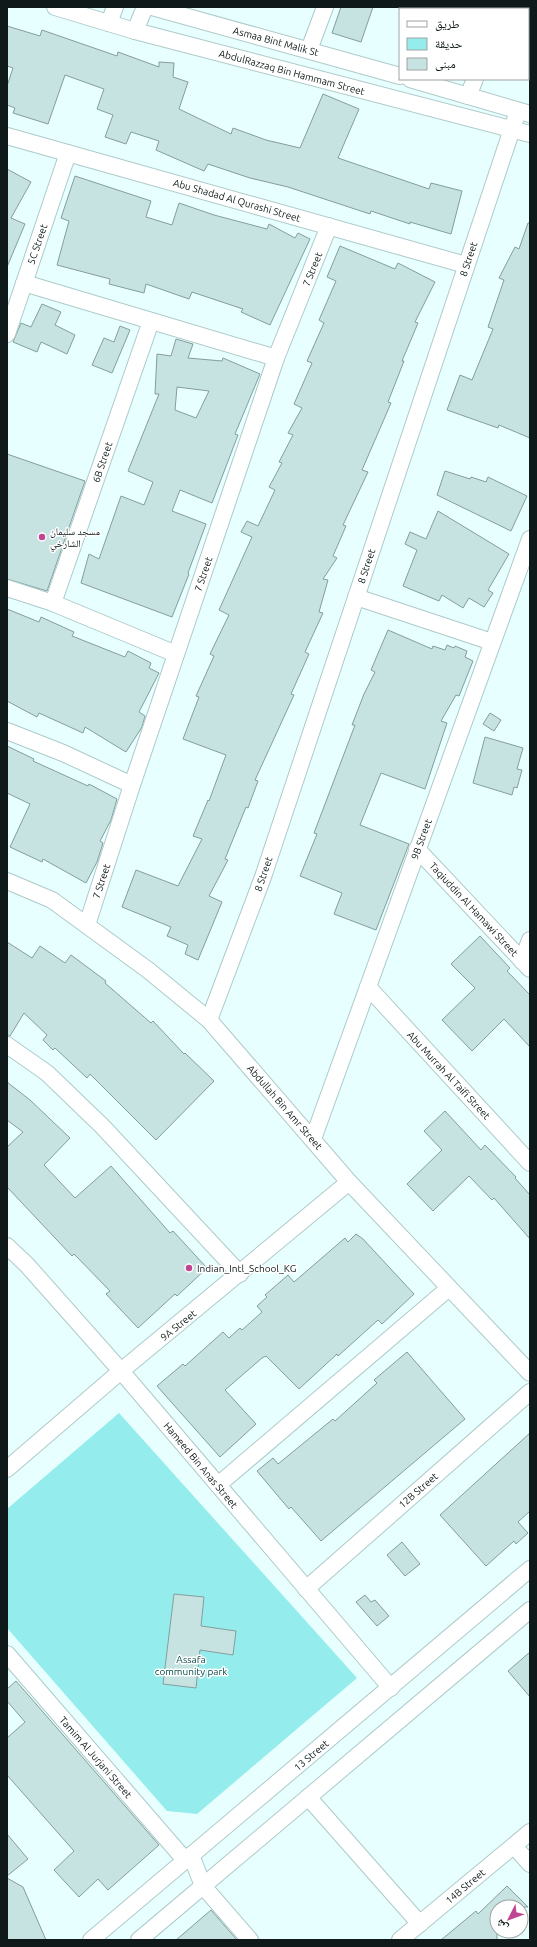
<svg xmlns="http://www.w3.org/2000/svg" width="537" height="1947" viewBox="0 0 537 1947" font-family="Ubuntu,'Noto Naskh Arabic',sans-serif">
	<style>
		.green { fill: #94edec }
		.building { fill: #c6e3e2; stroke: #839e9d; fill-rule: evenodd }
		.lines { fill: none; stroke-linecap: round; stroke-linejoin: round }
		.minor-casing { stroke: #aecaca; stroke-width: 18 }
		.minor { stroke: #fff; stroke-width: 16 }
		.poi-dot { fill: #c24594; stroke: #fff; stroke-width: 1.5 }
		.labels { text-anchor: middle; stroke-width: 3; stroke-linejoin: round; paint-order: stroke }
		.street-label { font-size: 10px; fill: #0f1919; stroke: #fff }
		.poi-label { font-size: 10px; fill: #0f1919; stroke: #fff; text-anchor: start }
		.park-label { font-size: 10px; fill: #084a4a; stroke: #fff }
	</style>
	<rect width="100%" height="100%" fill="#e7fffe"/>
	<polygon class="green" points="119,1413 357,1678 197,1814 167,1811 7,1628 7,1509"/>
	<g class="building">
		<polygon points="341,7 373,7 361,42 332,33"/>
		<polygon points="7,26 40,36 42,30 117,56 118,52 159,67 159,62 174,63 173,77 188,82 179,109 231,134 233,128 266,140 300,148 323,94 359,109 338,158 429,189 431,183 462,191 451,234 410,222 410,224 371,211 370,214 288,187 250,178 208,164 204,171 156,150 159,141 131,132 126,144 105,137 113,115 97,109 104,89 65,75 48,124 13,113 15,108 7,105 7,86 13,68 7,66"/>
		<polygon points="7,169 31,182 11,218 25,224 7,267"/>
		<polygon points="75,176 151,201 146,217 172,225 179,203 214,215 267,229 269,224 295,238 298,233 310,239 270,325 241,312 243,309 192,292 189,299 146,284 144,293 109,284 110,279 57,265 69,221 61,218"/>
		<polygon points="528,223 530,223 530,438 499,425 498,428 447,410 460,375 472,380 493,329 488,327 504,280 499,278 515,247 519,249"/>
		<polygon points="340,246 395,269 398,263 435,282 415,322 418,323 402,361 404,361 388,402 391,403 362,470 368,472 343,525 346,526 333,556 337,558 323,579 328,580 319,612 323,613 305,652 309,654 291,694 294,695 255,780 258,781 248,808 246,807 225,859 228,860 209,896 222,902 198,960 185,954 188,945 167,936 171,927 122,907 136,870 178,886 202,839 193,836 208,800 209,801 226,755 183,739 199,697 196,696 214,656 210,654 229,615 219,610 252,537 241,532 247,521 258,526 275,490 269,487 282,463 279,462 293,435 288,433 302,408 294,404 312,363 307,361 324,323 319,320 336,281 327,277"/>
		<polygon points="42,304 61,312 55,325 75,335 67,354 41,342 37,352 13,342 21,323 31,327"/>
		<polygon points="120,326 130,330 112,373 92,365 104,338 114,342"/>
		<path d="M176 339 193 344 188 358 222 361 223 358 260 374 235 434 238 435 212 503 180 490 172 511 206 524 188 573 189 574 172 617 81 583 89 554 99 559 121 496 144 505 153 482 128 471 159 394H155L157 354 171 356ZM177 387 209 391 196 418 175 410Z"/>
		<polygon points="7,454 85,481 47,591 7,579"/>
		<polygon points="445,471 470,479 471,477 486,482 488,477 527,496 511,531 437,495"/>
		<polygon points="438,511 509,554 488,590 493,593 484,607 469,598 463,608 442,595 439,601 403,586 417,550 405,544 410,532 426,539"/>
		<polygon points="7,609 39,622 41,617 74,632 72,636 125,657 128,651 151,663 149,668 159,673 139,712 145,716 142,727 126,752 85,727 83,733 39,713 37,717 7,701"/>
		<polygon points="388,630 432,649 433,646 445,650 447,645 454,648 455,646 467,651 465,657 473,661 459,696 456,695 441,721 447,723 425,789 381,773 360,825 409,844 376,930 334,914 342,893 300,876 317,834 314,833 355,725 352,725 364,694 375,672 371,670"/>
		<polygon points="490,713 501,720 494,731 483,724"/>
		<polygon points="485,737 523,748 517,769 522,770 517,788 514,787 512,795 473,783"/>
		<polygon points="7,746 34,759 33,761 88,786 89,784 117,799 111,820 100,841 103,843 97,862 86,883 43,859 42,862 10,847 30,804 7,793"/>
		<polygon points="480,936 510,968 507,971 530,995 530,1047 504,1019 472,1051 442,1020 475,988 451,964"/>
		<polygon points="7,942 32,958 40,946 65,963 71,955 106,981 105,983 151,1023 153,1021 184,1054 185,1053 214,1081 156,1140 90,1074 87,1078 55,1048 53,1050 43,1040 47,1035 24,1013 10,1036 7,1036"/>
		<polygon points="7,1082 30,1100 70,1138 44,1165 75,1198 111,1166 170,1233 173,1231 207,1268 177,1296 175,1294 138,1328 106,1294 110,1291 74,1254 72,1256 7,1187 7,1147 23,1132 7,1120"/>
		<polygon points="445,1111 481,1150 485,1145 516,1177 515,1178 530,1195 530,1239 494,1198 492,1200 469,1176 433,1211 407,1184 442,1150 424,1131"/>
		<polygon points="356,1234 363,1239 414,1294 382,1324 378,1320 338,1356 337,1354 299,1389 266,1356 262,1358 225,1390 256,1424 220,1457 157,1386 183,1364 185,1366 223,1332 229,1338 240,1328 242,1330 262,1312 257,1306 267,1297 265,1295 288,1275 294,1282 345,1238 348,1242"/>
		<polygon points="407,1352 465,1419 321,1541 291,1507 289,1509 257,1471 273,1458 278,1464 333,1419 335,1421 377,1383 374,1380"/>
		<polygon points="530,1433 530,1511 518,1522 528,1533 516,1544 514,1541 486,1566 440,1515"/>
		<polygon points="402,1542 420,1564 405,1576 387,1555"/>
		<polygon points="174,1594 204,1597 201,1626 236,1631 233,1655 200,1650 196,1688 163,1684"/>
		<polygon points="365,1595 371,1602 375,1600 389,1616 377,1626 356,1602"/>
		<polygon points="530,1652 530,1697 508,1671"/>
		<polygon points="16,1681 159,1845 108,1890 98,1879 79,1897 54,1870 74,1851 7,1775 7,1738 25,1722 7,1701 7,1689"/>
		<polygon points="7,1834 28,1859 7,1876"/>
		<polygon points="7,1878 23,1887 46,1940 7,1940"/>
		<polygon points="507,1886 528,1907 497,1907 497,1940 441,1940 476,1911 478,1914"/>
		<polygon points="211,1910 237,1940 176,1940"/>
	</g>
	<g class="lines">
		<defs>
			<g id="minor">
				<polyline points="55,7 135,31 530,134"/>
				<polyline points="152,7 400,76"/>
				<polyline points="502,9 503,7"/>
				<polyline points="109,23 115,7"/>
				<polyline points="135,31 145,7"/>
				<polyline points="309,50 325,7"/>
				<polyline points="410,79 530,114"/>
				<polyline points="468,96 475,79"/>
				<polyline points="7,136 466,265"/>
				<polyline points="24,283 276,358"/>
				<polyline points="7,334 68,153"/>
				<polyline points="7,588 53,603 176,654"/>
				<polyline points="356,597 492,642"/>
				<polyline points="53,603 151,321"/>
				<polyline points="7,731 63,753 132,785"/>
				<polyline points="417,849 530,969"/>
				<polyline points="7,881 52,900 148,970 209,1020 349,1182 530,1373"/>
				<polyline points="87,925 132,785 276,358 329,226"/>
				<polyline points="522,961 530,940"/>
				<polyline points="368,987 530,1163"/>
				<polyline points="209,1020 263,877 518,111"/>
				<polyline points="7,1045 47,1073 103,1127 240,1274"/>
				<polyline points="313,1139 530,539"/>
				<polyline points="7,1246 27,1265 121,1371 391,1688"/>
				<polyline points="7,1469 121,1371 349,1182"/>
				<polyline points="218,1485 449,1288"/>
				<polyline points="306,1589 530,1392"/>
				<polyline points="7,1654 185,1860"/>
				<polyline points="308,1797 420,1924"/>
				<polyline points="514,1846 530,1864"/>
				<polyline points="191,1855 203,1886 250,1940"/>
				<polyline points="91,1940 530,1569"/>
				<polyline points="139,1940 530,1610"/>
				<polyline points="400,1940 530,1832"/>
			</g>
		</defs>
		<use href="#minor" class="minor-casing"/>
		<use href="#minor" class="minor"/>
	</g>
	<g class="poi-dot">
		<circle cx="42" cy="537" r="4"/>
		<circle cx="189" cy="1268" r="4"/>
	</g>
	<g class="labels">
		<g class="street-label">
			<text transform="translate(276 41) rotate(15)" y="4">Asmaa Bint Malik St</text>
			<text transform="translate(292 72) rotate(15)" y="4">AbdulRazzaq Bin Hammam Street</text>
			<text transform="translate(237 200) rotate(16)" y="4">Abu Shadad Al Qurashi Street</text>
			<text transform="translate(37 244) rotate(-71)" y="4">5C Street</text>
			<text transform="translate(468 259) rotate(-72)" y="4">8 Street</text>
			<text transform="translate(312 269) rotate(-68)" y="4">7 Street</text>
			<text transform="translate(102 462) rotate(-71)" y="4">6B Street</text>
			<text transform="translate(366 566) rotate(-72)" y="4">8 Street</text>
			<text transform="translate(203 574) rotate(-71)" y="4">7 Street</text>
			<text transform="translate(421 839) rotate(-70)" y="4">9B Street</text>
			<text transform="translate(263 874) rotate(-71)" y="4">8 Street</text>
			<text transform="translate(101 881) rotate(-72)" y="4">7 Street</text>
			<text transform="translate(474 909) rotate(47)" y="4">Taqiuddin Al Hamawi Street</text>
			<text transform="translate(449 1075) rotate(47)" y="4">Abu Murrah Al Taifi Street</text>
			<text transform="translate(285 1107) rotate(49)" y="4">Abdullah Bin Amr Street</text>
			<text transform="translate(178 1325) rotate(-39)" y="4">9A Street</text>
			<text transform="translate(201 1465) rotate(50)" y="4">Hameed Bin Anas Street</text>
			<text transform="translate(418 1490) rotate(-41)" y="4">12B Street</text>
			<text transform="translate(311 1755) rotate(-40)" y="4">13 Street</text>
			<text transform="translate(96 1757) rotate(49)" y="4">Tamim Al Jurjani Street</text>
			<text transform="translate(465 1886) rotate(-40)" y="4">14B Street</text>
		</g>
		<g class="poi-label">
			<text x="50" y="535">مسجد سليمان<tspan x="50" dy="12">الشارخي</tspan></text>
			<text x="197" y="1272">Indian_Intl_School_KG</text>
		</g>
		<g class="park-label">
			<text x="191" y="1663">Assafa<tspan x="191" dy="12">community park</tspan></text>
		</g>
	</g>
	<rect width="537" height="1947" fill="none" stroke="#0f1919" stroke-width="16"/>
	<rect x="399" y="8" width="130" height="72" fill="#ffffff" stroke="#9fa3a3"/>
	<rect x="407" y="21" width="20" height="6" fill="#ffffff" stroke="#9fa3a3"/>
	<text x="435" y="28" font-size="12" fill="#0f1919">طريق</text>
	<rect x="407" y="38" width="20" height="12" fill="#94edec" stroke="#9fa3a3"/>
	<text x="435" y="48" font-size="12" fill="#0f1919">حديقة</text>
	<rect x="407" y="58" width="20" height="12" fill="#c6e3e2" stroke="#9fa3a3"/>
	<text x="435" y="68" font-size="12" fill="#0f1919">مبنى</text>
	<g transform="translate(509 1919) rotate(228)"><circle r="19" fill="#ffffff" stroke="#9fa3a3"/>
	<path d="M0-3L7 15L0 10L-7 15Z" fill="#c24594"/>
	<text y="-6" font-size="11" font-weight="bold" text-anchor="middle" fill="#0f1919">ش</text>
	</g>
</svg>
